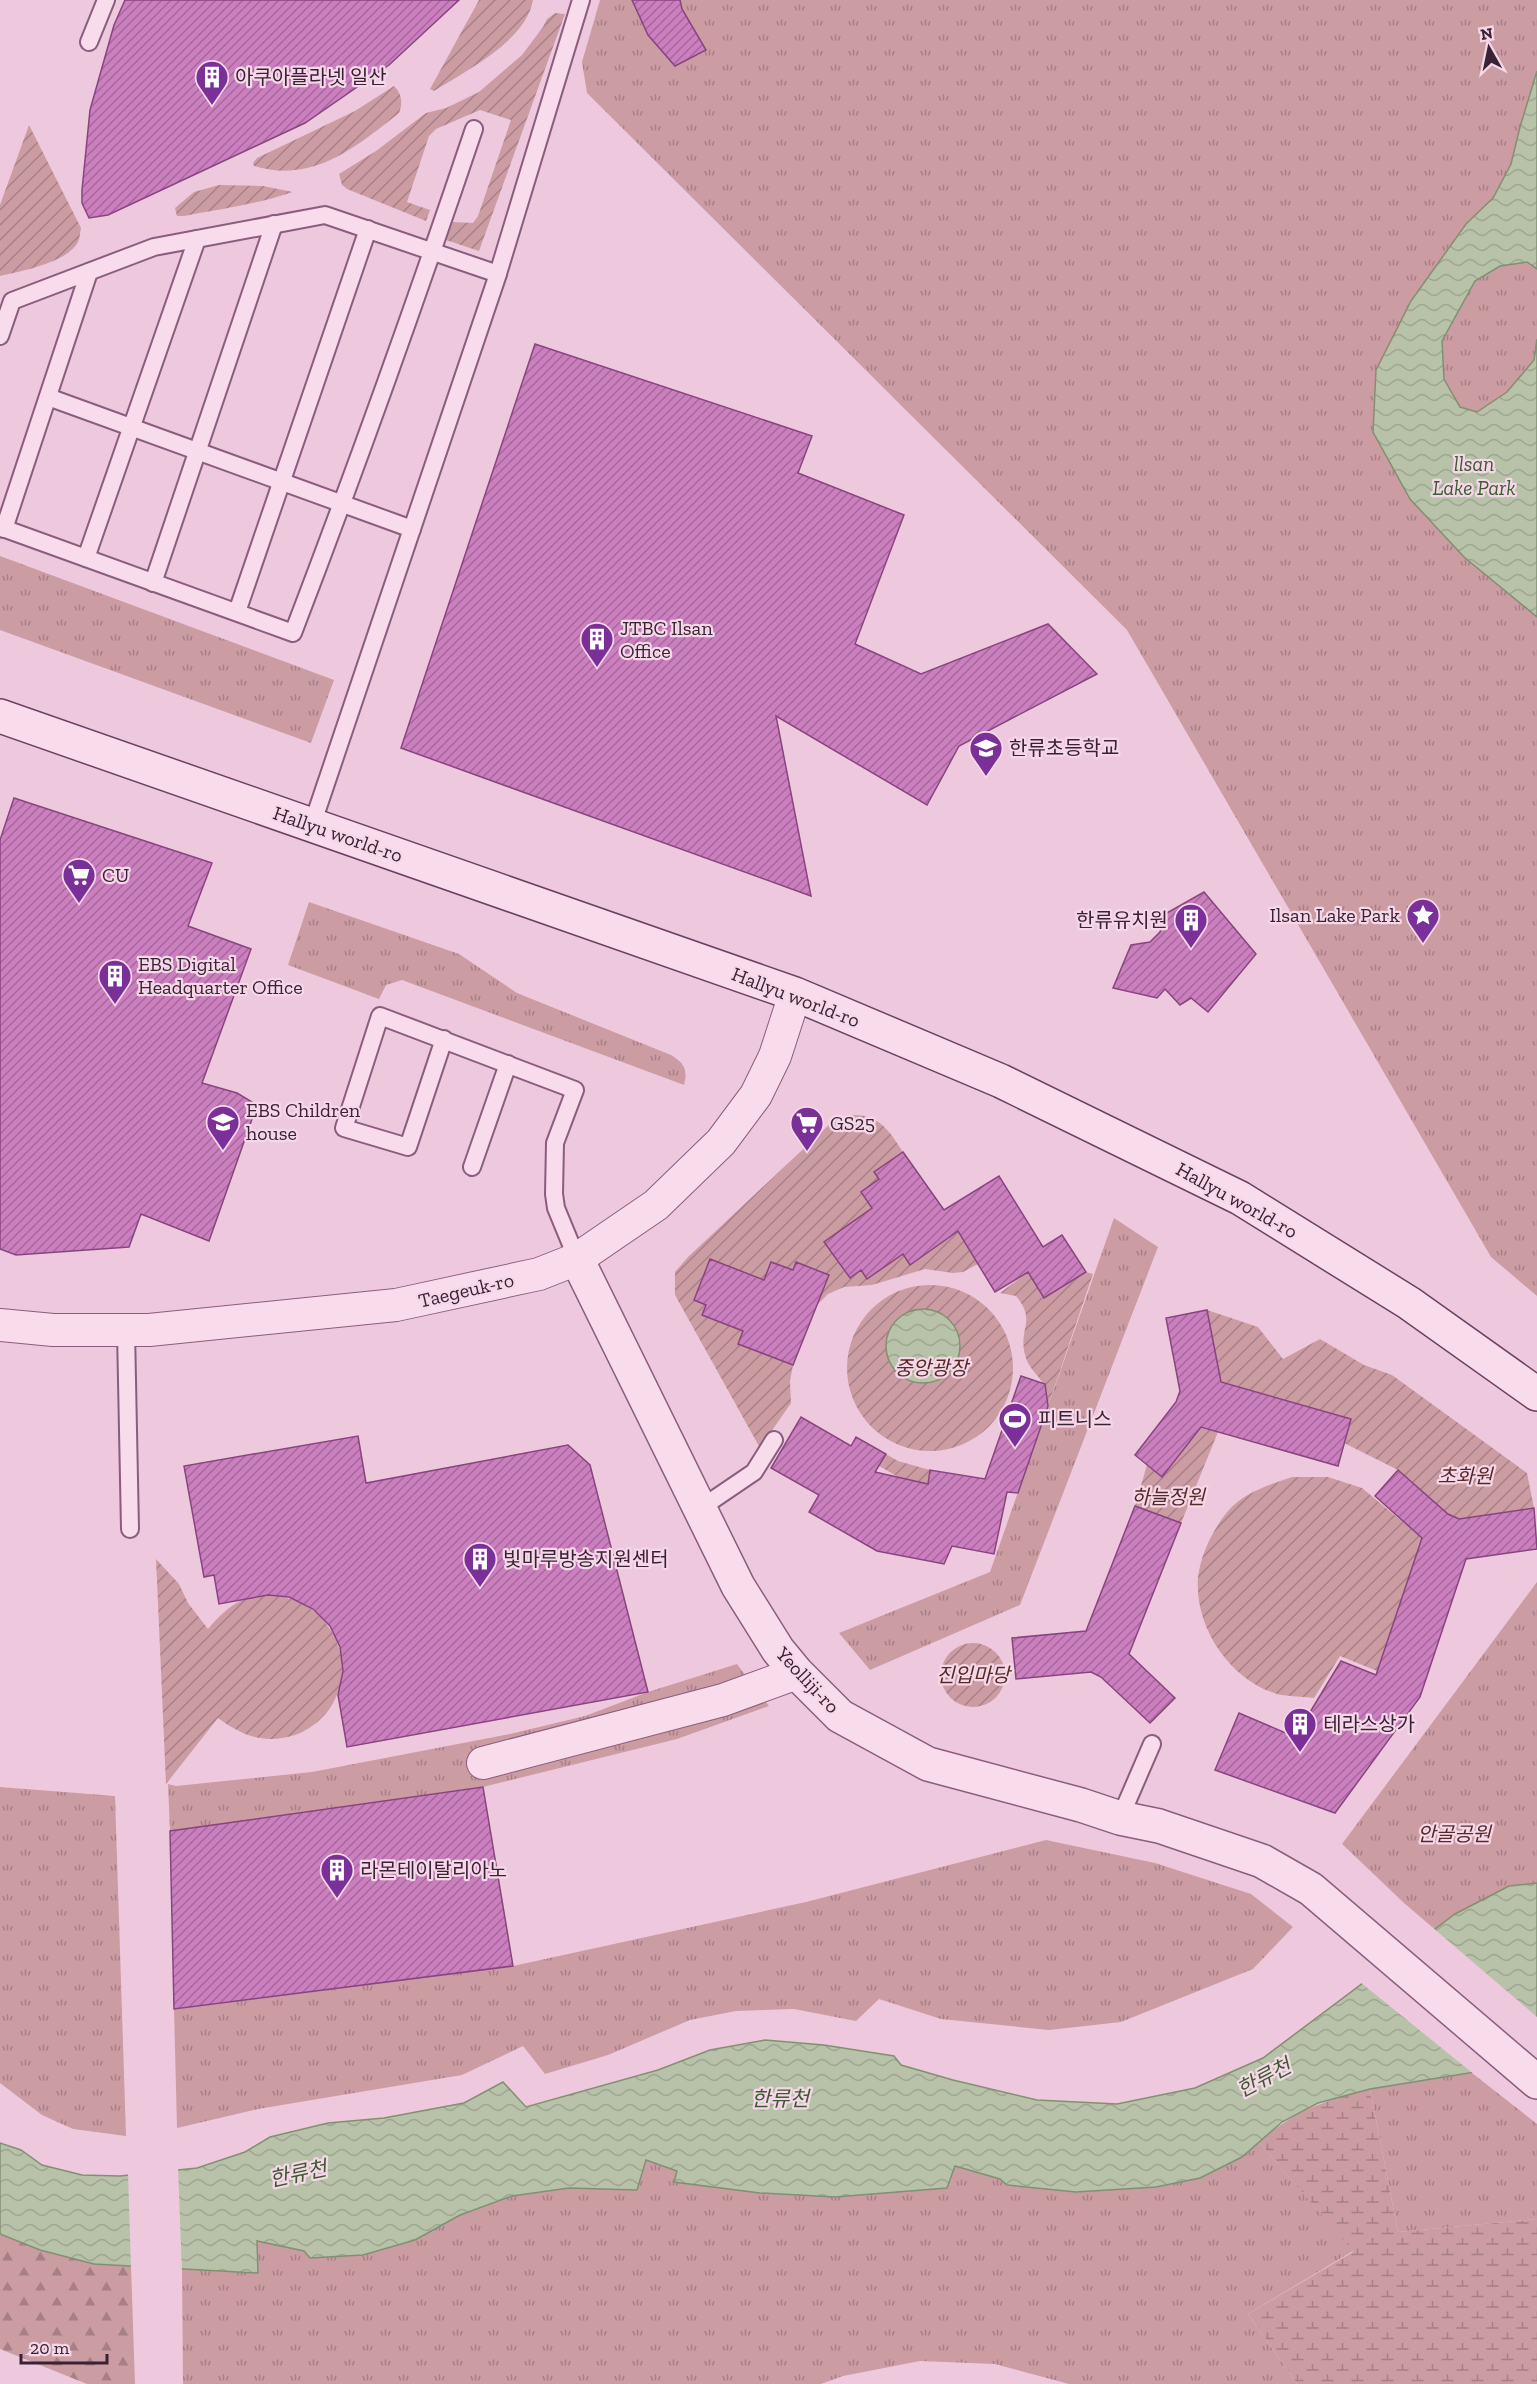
<svg xmlns="http://www.w3.org/2000/svg" width="1537" height="2384" viewBox="0 0 1537 2384" font-family="'Zilla Slab','Noto Sans KR',serif">
	<style>
		.forest { fill: url(#forest-firs) }
		.wetland { fill: url(#wetland-marsh) }
		.park { fill: url(#park-tufts) }
		.garden { fill: url(#garden-furrows) }
		.water { fill: url(#water-waves); stroke: #819170; stroke-width: 1.5 }
		.pier { fill: #eec9de }
		.building { fill: url(#building-hatch); stroke: #894480; stroke-width: 1.5 }
		.lines { fill: none; stroke-linecap: round; stroke-linejoin: round }
		.service-casing { stroke: #8a5d7e; stroke-width: 20 }
		.minor-casing { stroke: #8a5d7e; stroke-width: 34 }
		.tertiary-casing { stroke: #8a5d7e; stroke-width: 36 }
		.secondary-casing { stroke: #6c4062; stroke-width: 36 }
		.service { stroke: #f8dcec; stroke-width: 16 }
		.minor { stroke: #f8dcec; stroke-width: 32 }
		.tertiary { stroke: #f8dcec; stroke-width: 33 }
		.secondary { stroke: #f8dcec; stroke-width: 33 }
		.labels { text-anchor: middle; stroke-width: 4.5; stroke-linejoin: round; paint-order: stroke }
		.poi-label { font-size: 20px; fill: #3b2135; stroke: #f5d8e8; text-anchor: start }
		.street-label { font-size: 20px; fill: #3b2135; stroke: #f5d8e8 }
		.park-label { font-size: 20px; font-style: italic; fill: #572828; stroke: #f5d8e8 }
		.water-label { font-size: 21px; font-style: italic; fill: #3e5a30; stroke: #f5d8e8 }
	</style>
	<defs>
		<pattern id="forest-firs" width="22" height="20" patternUnits="userSpaceOnUse" patternTransform="scale(1.5)"><rect width="22" height="20" fill="#cc9ca3"/><path d="M5 1l3.5 6h-7zM16 11l3.5 6h-7z" fill="#a77f86"/></pattern>
		<pattern id="wetland-marsh" width="20" height="14" patternUnits="userSpaceOnUse" patternTransform="scale(1.5)"><rect width="20" height="14" fill="#cc9ca3"/><path d="M1 5h8M5 5V1M11 12h8M15 12V8" fill="none" stroke="#a77f86"/></pattern>
		<pattern id="park-tufts" width="24" height="20" patternUnits="userSpaceOnUse" patternTransform="scale(1.5)"><rect width="24" height="20" fill="#cc9ca3"/><path d="M3 7l-1-3M5 7V3M7 7l1-3M15 17l-1-3M17 17v-4M19 17l1-3" fill="none" stroke="#a77f86"/></pattern>
		<pattern id="garden-furrows" width="10" height="10" patternUnits="userSpaceOnUse" patternTransform="scale(1.5)"><rect width="10" height="10" fill="#cc9ca3"/><path d="M-1 1l2-2M0 10L10 0M9 11l2-2" fill="none" stroke="#a77f86"/></pattern>
		<pattern id="water-waves" width="16" height="10" patternUnits="userSpaceOnUse" patternTransform="scale(1.5)"><rect width="16" height="10" fill="#b7c2a9"/><path d="M0 5q4-4 8 0t8 0" fill="none" stroke="#9ea692"/></pattern>
		<pattern id="building-hatch" width="6" height="6" patternUnits="userSpaceOnUse" patternTransform="scale(1.5)"><rect width="6" height="6" fill="#cb7fbf"/><path d="M-1 1l2-2M0 6l6-6M5 7l2-2" fill="none" stroke="#a6689c"/></pattern>
	</defs>
	<rect width="100%" height="100%" fill="#eec9de"/>
	<polygon class="forest" points="0,2234 40,2250 94,2264 131,2266 135,2384 87,2384 0,2349"/>
	<path class="wetland" d="M1370 2089 1398 2232 1537 2219V2384H1297L1248 2314 1353 2252 1259 2142C1297 2109 1323 2102 1370 2089Z"/>
	<g class="park">
		<polygon points="600,0 1537,0 1537,1296 1491,1257 1127,630 587,93 582,62"/>
		<polygon points="0,556 334,680 311,743 0,630"/>
		<path d="M309 902 459 954 517 993 671 1055C684 1063 688 1069 684 1085L402 980 386 985 379 999 288 965Z"/>
		<polygon points="1114,1218 1158,1247 1020,1605 870,1670 839,1633 990,1572"/>
		<polygon points="1537,1582 1537,2017 1404,1903 1342,1844"/>
		<polygon points="737,1664 769,1706 677,1739 483,1787 170,1831 168,1784 176,1786 312,1772 510,1734 585,1716 648,1692"/>
		<polygon points="0,1787 115,1796 126,2136 73,2129 42,2115 0,2083"/>
		<polygon points="1046,1840 1155,1863 1251,1894 1293,1927 1253,1969 1121,2022 1049,2030 941,2019 879,1999 856,2021 794,2009 736,2011 690,2020 608,2055 545,2074 523,2046 462,2075 258,2109 177,2128 174,2009 513,1966 806,1902"/>
		<polygon points="1472,2073 1537,2124 1537,2219 1398,2232 1370,2089"/>
		<polygon points="1259,2142 1353,2251 1248,2314 1297,2384 1069,2384 995,2364 920,2361 843,2376 821,2384 183,2384 182,2269 258,2273 257,2241 304,2251 310,2258 363,2255 415,2240 460,2215 512,2196 569,2188 637,2190 646,2160 677,2171 675,2182 954,2166 1000,2179 1007,2185 1076,2192 1156,2187 1242,2157"/>
	</g>
	<g class="garden">
		<path d="M479 0H533C526 41 467 70 434 91L430 89Z"/>
		<polygon points="555,13 565,14 479,251 446,240 453,222 473,223 478,216 511,120 480,110 436,129 429,136 407,202 430,210 426,221 347,189 342,185 339,174 376,151 426,113 446,108 479,92 522,55 543,27 547,19"/>
		<path d="M394 86C402 94 403 103 399 113 356 147 313 184 254 166L253 163 257 158 355 111Z"/>
		<path d="M29 125 81 228C80 232 80 238 78 242 67 263 21 271 0 276V205Z"/>
		<path d="M219 185 263 186 293 192C258 204 221 209 184 216H177L175 208 194 192Z"/>
		<path d="M854 1115C880 1115 890 1132 903 1152L874 1172 879 1179 861 1192 872 1208 824 1242 849 1278 861 1270 867 1279 903 1254 910 1265 958 1231 959 1201 978 1264 963 1272 953 1273 925 1269 872 1285 844 1287 828 1294 816 1306 796 1263 793 1270 772 1262 764 1280 710 1259 694 1300 706 1305 702 1315 743 1331 738 1344 793 1365 790 1381 791 1403 760 1448 675 1295V1272L688 1257 832 1122Z"/>
		<path d="M1028 1272 1044 1298 1086 1272 1093 1274 1048 1406C1047 1398 1047 1389 1043 1383 1036 1373 1028 1367 1025 1355 1018 1328 1037 1321 1016 1296L1000 1293Z"/>
		<circle cx="930" cy="1368" r="83"/>
		<polygon points="1207,1310 1258,1327 1283,1359 1320,1339 1364,1365 1392,1375 1527,1473 1534,1508 1459,1519 1448,1514 1398,1470 1344,1443 1351,1419 1221,1382"/>
		<polygon points="1201,1427 1218,1432 1181,1523 1135,1506 1147,1465 1162,1476"/>
		<polygon points="886,1454 898,1461 930,1470 928,1484 900,1478 879,1466"/>
		<path d="M1292 1477H1328L1362 1488 1422 1538 1377 1671 1340 1656 1314 1698C1302 1696 1289 1697 1277 1694 1230 1680 1194 1627 1198 1577 1201 1554 1213 1529 1228 1511 1244 1492 1269 1485 1292 1477Z"/>
		<path d="M156 1559 179 1584 188 1603 208 1629C218 1617 228 1607 242 1600 252 1595 267 1595 278 1596 329 1603 359 1660 332 1705 324 1718 312 1728 298 1734 266 1745 244 1737 218 1718L166 1784Z"/>
		<circle cx="973" cy="1675" r="32"/>
	</g>
	<g class="water">
		<polygon points="1537,71 1537,269 1527,262 1500,266 1475,281 1442,341 1444,379 1460,407 1477,412 1507,392 1534,360 1537,339 1537,617 1464,557 1410,499 1373,432 1376,370 1411,301 1466,224 1493,198 1511,164 1520,127"/>
		<circle cx="923" cy="1346" r="37"/>
		<polygon points="1537,1883 1537,2062 1370,2089 1318,2103 1282,2122 1242,2157 1200,2178 1156,2187 1076,2192 1007,2185 1000,2179 955,2166 947,2188 835,2197 760,2193 674,2182 677,2171 646,2160 637,2190 569,2188 512,2196 460,2215 415,2240 363,2255 310,2258 304,2251 257,2241 258,2273 94,2264 40,2250 0,2234 0,2143 21,2150 42,2165 82,2175 120,2176 197,2168 245,2152 270,2137 328,2123 384,2118 464,2103 503,2082 526,2107 658,2070 710,2050 765,2040 824,2045 894,2056 901,2065 953,2080 1037,2100 1117,2104 1195,2088 1263,2058 1455,1914 1509,1886"/>
	</g>
	<g class="pier">
		<polygon points="1432,1927 1537,2017 1537,2065 1475,2075 1360,1982"/>
		<polygon points="178,2167 182,2272 131,2269 128,2172"/>
	</g>
	<g class="building">
		<polygon points="125,0 459,0 389,65 305,123 108,215 89,218 82,203 82,190 90,110 114,25"/>
		<polygon points="632,0 680,0 682,9 706,50 675,66 648,35"/>
		<polygon points="535,344 812,436 798,473 904,515 855,644 921,674 1048,624 1097,674 959,746 927,805 776,716 811,896 401,748"/>
		<polygon points="14,798 212,863 188,926 251,949 202,1083 237,1093 257,1105 209,1241 141,1214 129,1247 16,1255 0,1249 0,840"/>
		<polygon points="1204,892 1256,954 1208,1012 1191,998 1180,1005 1165,989 1157,998 1113,988 1131,945 1150,942 1160,932 1165,914"/>
		<polygon points="903,1152 944,1210 999,1176 1043,1247 1062,1235 1086,1272 1044,1298 1028,1272 995,1292 958,1231 910,1265 903,1254 867,1279 861,1270 850,1278 824,1242 872,1208 861,1192 879,1179 874,1172"/>
		<polygon points="710,1259 764,1280 771,1262 793,1270 796,1262 829,1275 793,1365 738,1344 743,1331 702,1315 706,1305 694,1300"/>
		<polygon points="1207,1310 1221,1382 1351,1419 1338,1466 1201,1427 1162,1477 1135,1455 1176,1402 1180,1391 1166,1318"/>
		<polygon points="1021,1376 1045,1384 1048,1406 1018,1493 1007,1492 994,1554 952,1546 944,1564 877,1551 809,1512 819,1495 771,1468 801,1417 851,1446 856,1437 886,1454 875,1472 928,1484 930,1470 985,1479"/>
		<polygon points="358,1436 366,1483 568,1445 590,1465 648,1692 347,1747 338,1695 343,1671 340,1647 330,1626 313,1609 289,1597 268,1595 219,1604 214,1575 204,1577 184,1466"/>
		<polygon points="1398,1470 1448,1514 1459,1519 1534,1508 1537,1549 1466,1559 1420,1697 1335,1813 1215,1770 1239,1713 1295,1737 1341,1661 1376,1675 1422,1538 1375,1496"/>
		<polygon points="1135,1506 1181,1523 1129,1654 1175,1698 1150,1723 1101,1677 1091,1672 1016,1679 1012,1638 1086,1631"/>
		<polygon points="483,1787 513,1966 174,2009 170,1831"/>
	</g>
	<g class="lines">
		<defs>
			<g id="service">
				<polyline points="89,42 106,0"/>
				<polyline points="0,336 12,301 154,247 325,215 498,274"/>
				<polyline points="48,397 412,529"/>
				<path d="M0 527 293 633C357 466 417 298 474 129"/>
				<polyline points="4,529 89,272"/>
				<polyline points="86,558 197,239"/>
				<polyline points="153,583 274,224"/>
				<polyline points="237,612 368,229"/>
				<polyline points="312,825 497,277 581,0"/>
				<polyline points="444,1039 408,1147 344,1128 380,1016 575,1090 555,1143 554,1194 556,1208 577,1259"/>
				<polyline points="472,1167 508,1064"/>
				<polyline points="126,1331 130,1529"/>
				<polyline points="701,1508 754,1472 774,1440"/>
				<polyline points="1120,1818 1152,1744"/>
			</g>
			<g id="minor">
				<polyline points="0,1325 53,1330 149,1330 396,1305 539,1274 577,1259 656,1205 721,1142 756,1095 775,1056 795,994"/>
				<polyline points="483,1763 723,1700 797,1673"/>
			</g>
			<polyline id="tertiary" points="577,1259 738,1586 778,1650 797,1673 840,1716 928,1764 1081,1805 1120,1818 1159,1826 1262,1861 1311,1889 1537,2082"/>
			<polyline id="secondary" points="0,716 795,994 1001,1081 1240,1198 1409,1303 1537,1394"/>
		</defs>
		<use href="#service" class="service-casing"/>
		<use href="#minor" class="minor-casing"/>
		<use href="#tertiary" class="tertiary-casing"/>
		<use href="#secondary" class="secondary-casing"/>
		<use href="#service" class="service"/>
		<use href="#minor" class="minor"/>
		<use href="#tertiary" class="tertiary"/>
		<use href="#secondary" class="secondary"/>
	</g>
	<defs>
		<symbol id="building-pin" viewBox="-11 -11 22 30"><path d="M0 17L-7.5 6A9.5 9.5 0 1 1 7.5 6Z" fill="#7b2f98" stroke="#f5d8e8"/><path d="M-4-6H4V6H1V3H-1V6H-4ZM-2.5-4.3h1.7v1.8h-1.7ZM.8-4.3h1.7v1.8H.8ZM-2.5-1h1.7V.8h-1.7ZM.8-1h1.7V.8H.8Z" fill="#fff"/></symbol>
		<symbol id="school-pin" viewBox="-11 -11 22 30"><path d="M0 17L-7.5 6A9.5 9.5 0 1 1 7.5 6Z" fill="#7b2f98" stroke="#f5d8e8"/><path d="M0-5L7-2L0 1L-7-2ZM-4 1L0 2.5L4 1V4Q0 6-4 4Z" fill="#fff"/></symbol>
		<symbol id="supermarket-pin" viewBox="-11 -11 22 30"><path d="M0 17L-7.5 6A9.5 9.5 0 1 1 7.5 6Z" fill="#7b2f98" stroke="#f5d8e8"/><path d="M-6-5.5h2.5l.6 2H6L4.5 2H-2.5L-4.4-4H-6ZM-1.5 3.2a1.3 1.3 0 1 0 .1 0ZM3 3.2a1.3 1.3 0 1 0 .1 0Z" fill="#fff"/></symbol>
		<symbol id="sight-pin" viewBox="-11 -11 22 30"><path d="M0 17L-7.5 6A9.5 9.5 0 1 1 7.5 6Z" fill="#7b2f98" stroke="#f5d8e8"/><path d="M0-6L1.8-2.2L6-1.7L2.9 1.2L3.7 5.4L0 3.3L-3.7 5.4L-2.9 1.2L-6-1.7L-1.8-2.2Z" fill="#fff"/></symbol>
		<symbol id="stadium-pin" viewBox="-11 -11 22 30"><path d="M0 17L-7.5 6A9.5 9.5 0 1 1 7.5 6Z" fill="#7b2f98" stroke="#f5d8e8"/><path d="M0-5a6.5 5 0 1 0 0 10a6.5 5 0 1 0 0-10ZM-3.5-1.8h7v3.6h-7Z" fill="#fff"/></symbol>
	</defs>
	<g fill-rule="evenodd">
		<use href="#building-pin" x="193" y="58" width="38" height="52"/>
		<use href="#building-pin" x="578" y="620" width="38" height="52"/>
		<use href="#school-pin" x="967" y="729" width="38" height="52"/>
		<use href="#supermarket-pin" x="60" y="856" width="38" height="52"/>
		<use href="#sight-pin" x="1404" y="896" width="38" height="52"/>
		<use href="#building-pin" x="1172" y="901" width="38" height="52"/>
		<use href="#building-pin" x="96" y="957" width="38" height="52"/>
		<use href="#school-pin" x="204" y="1103" width="38" height="52"/>
		<use href="#supermarket-pin" x="788" y="1104" width="38" height="52"/>
		<use href="#stadium-pin" x="996" y="1400" width="38" height="52"/>
		<use href="#building-pin" x="461" y="1540" width="38" height="52"/>
		<use href="#building-pin" x="1281" y="1705" width="38" height="52"/>
		<use href="#building-pin" x="318" y="1851" width="38" height="52"/>
	</g>
	<g class="labels">
		<g class="poi-label">
			<text x="235" y="84">아쿠아플라넷 일산</text>
			<text x="620" y="635">JTBC Ilsan<tspan x="620" dy="23">Office</tspan></text>
			<text x="1009" y="755">한류초등학교</text>
			<text x="102" y="882">CU</text>
			<text x="1400" y="922" text-anchor="end">Ilsan Lake Park</text>
			<text x="1168" y="927" text-anchor="end">한류유치원</text>
			<text x="138" y="971">EBS Digital<tspan x="138" dy="23">Headquarter Office</tspan></text>
			<text x="246" y="1117">EBS Children<tspan x="246" dy="23">house</tspan></text>
			<text x="830" y="1130">GS25</text>
			<text x="1038" y="1426">피트니스</text>
			<text x="503" y="1566">빛마루방송지원센터</text>
			<text x="1323" y="1731">테라스상가</text>
			<text x="360" y="1877">라몬테이탈리아노</text>
		</g>
		<g class="street-label">
			<text transform="translate(338 834) rotate(19)" y="7">Hallyu world-ro</text>
			<text transform="translate(796 997) rotate(21)" y="7">Hallyu world-ro</text>
			<text transform="translate(1237 1200) rotate(29)" y="7">Hallyu world-ro</text>
			<text transform="translate(466 1290) rotate(-13)" y="7">Taegeuk-ro</text>
			<text transform="translate(808 1680) rotate(47)" y="7">Yeolliji-ro</text>
		</g>
		<g class="park-label">
			<text x="931" y="1375">중앙광장</text>
			<text x="1465" y="1483">초화원</text>
			<text x="1168" y="1504">하늘정원</text>
			<text x="973" y="1682">진입마당</text>
			<text x="1454" y="1841">안골공원</text>
		</g>
		<g class="water-label">
			<text x="1474" y="471">llsan<tspan x="1474" dy="24">Lake Park</tspan></text>
			<text transform="translate(1264 2078) rotate(-28)" y="7">한류천</text>
			<text x="780" y="2106">한류천</text>
			<text transform="translate(298 2174) rotate(-12)" y="7">한류천</text>
		</g>
	</g>
	<g transform="translate(1489 48) rotate(351)" stroke="#f5d8e8" stroke-width="4.5" paint-order="stroke">
	<path d="M0-4.5L10 22L0 15L-10 22Z" fill="#3b2135"/>
	<text y="-9" font-size="16" font-weight="bold" text-anchor="middle" fill="#3b2135">N</text>
	</g>
	<path d="M21 2354v9h86v-9" fill="none" stroke="#3b2135" stroke-width="3"/>
	<text x="30" y="2354" font-size="18" fill="#3b2135" stroke="#f5d8e8" stroke-width="4.5" paint-order="stroke">20 m</text>
</svg>
